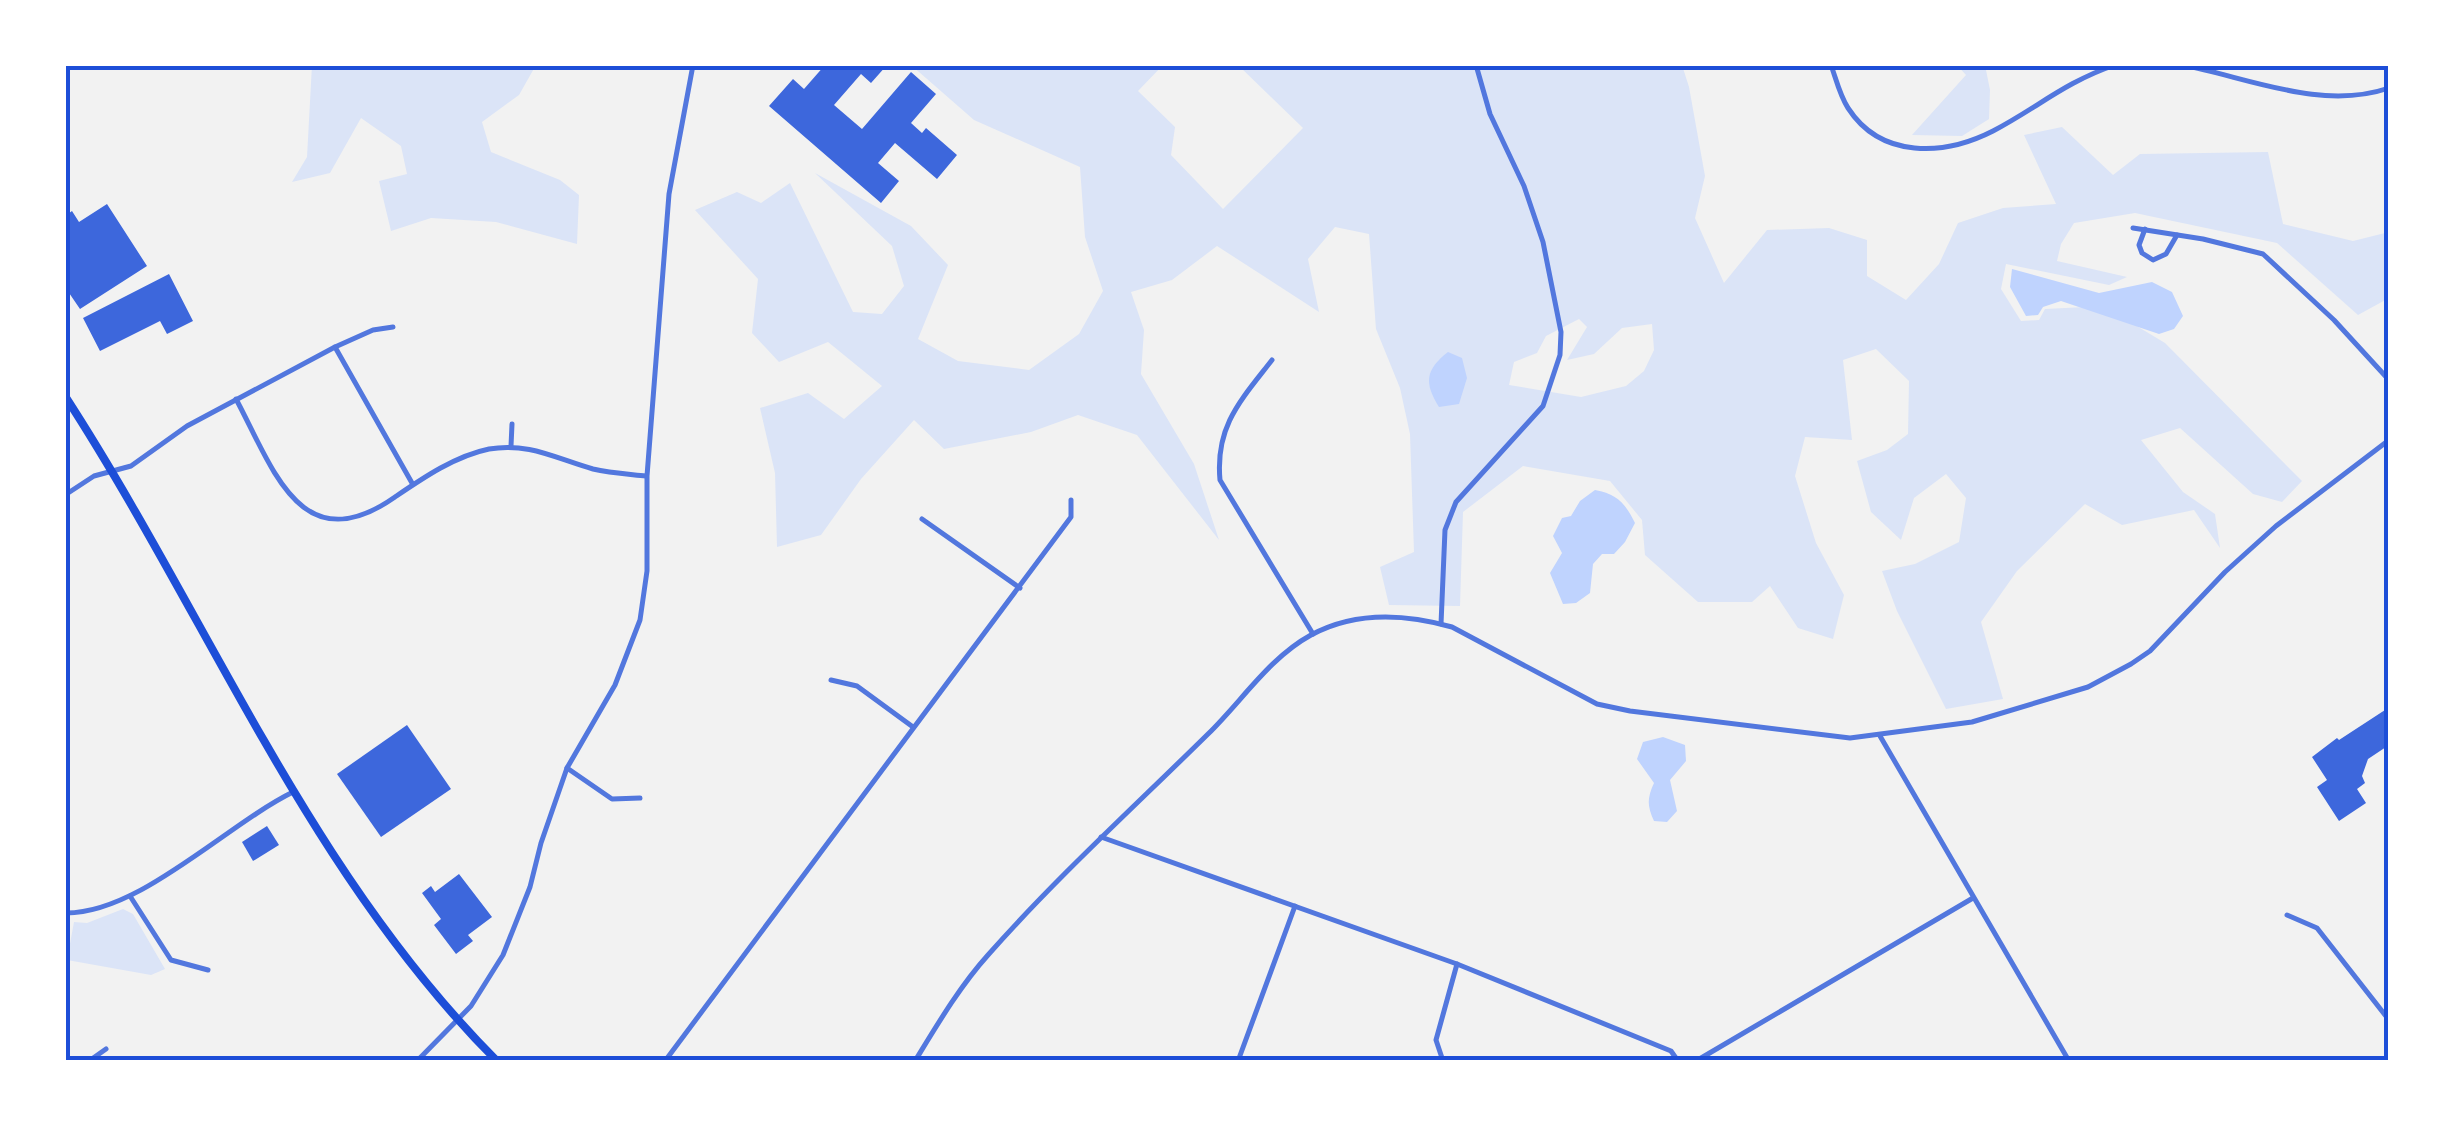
<svg xmlns="http://www.w3.org/2000/svg" width="2454" height="1126" viewBox="0 0 2454 1126" font-family="'Roboto Condensed',sans-serif">
	<style>
		.green { fill: #dbe4f7; fill-rule: evenodd }
		.water { fill: #bfd3fe }
		.building { fill: #3d67dc }
		.lines { fill: none; stroke-linecap: round; stroke-linejoin: round }
		.minor { stroke: #5277de; stroke-width: 5 }
		.tertiary { stroke: #5277de; stroke-width: 5 }
		.primary { stroke: #1d4ed8; stroke-width: 8 }
		.neatline { fill: none; stroke: #1d4ed8; stroke-width: 4 }
	</style>
	<rect width="100%" height="100%" fill="#f2f2f2"/>
	<g class="green">
		<polygon points="312,65 536,65 519,95 482,122 491,152 560,180 579,195 577,244 496,222 431,218 391,231 379,181 407,174 401,146 361,118 330,173 292,182 307,157"/>
		<path d="M911 65H1163L1138 91 1175 127 1171 155 1223 209 1303 128 1238 65H1682L1689 87 1705 176 1695 218 1724 283 1767 230 1829 228 1867 240V276L1906 300 1939 264 1958 223 2003 208 2056 204 2024 135 2062 127 2113 175 2140 154 2268 152 2283 224 2353 241 2389 232V298L2358 315 2277 243 2135 213 2074 223 2061 244 2057 261 2127 277 2109 285 2006 264 2001 289 2021 321 2039 320 2045 309 2085 307 2135 325 2165 343 2302 481 2282 502 2253 494 2180 428 2141 440 2183 492 2215 514 2220 548 2194 510 2122 525 2085 504 2017 571 1981 622 2003 699 1946 709 1897 611 1882 571 1915 564 1959 542 1966 498 1946 474 1914 498 1901 540 1871 512 1857 461 1887 450 1908 434 1909 381 1876 349 1843 360 1852 440 1805 437 1795 476 1816 543 1844 595 1833 639 1798 628 1770 586 1752 602H1698L1645 555 1642 520 1610 481 1523 466 1463 512 1460 606 1389 605 1380 567 1414 552 1410 434 1400 388 1376 329 1369 234 1335 227 1308 259 1319 312 1217 246 1172 280 1131 292 1144 330 1141 374 1194 464 1219 540 1137 435 1078 415 1031 432 944 449 914 420 861 479 821 535 777 547 775 473 760 408 808 393 844 419 882 386 828 342 779 362 752 333 758 279 695 210 737 192 761 203 790 183 853 312 882 314 904 286 892 246 815 173 911 226 948 265 918 339 958 361 1029 370 1079 334 1103 291 1085 237 1080 167 974 120ZM1579 319 1587 327 1567 360 1594 354 1622 328 1652 324 1654 350 1644 371 1626 386 1581 397 1509 385 1514 362 1537 353 1546 336Z"/>
		<polygon points="1957,65 1985,65 1990,90 1989,119 1962,136 1912,135 1966,75"/>
		<polygon points="123,909 133,914 165,969 151,975 67,960 74,922 87,923"/>
	</g>
	<g class="water">
		<polygon points="2012,269 2099,293 2152,282 2172,292 2183,316 2174,329 2159,334 2061,301 2043,307 2038,315 2026,316 2010,287"/>
		<path d="M1448 352 1462 358 1467 378 1459 404 1439 407C1424 383 1425 370 1448 352Z"/>
		<path d="M1595 490C1617 494 1625 503 1635 523L1625 542 1614 554H1602L1593 564 1590 593 1576 603 1563 604 1550 573 1562 553 1553 536 1562 518 1571 516 1580 501Z"/>
		<path d="M1663 737 1685 745 1686 761 1670 780 1677 811 1667 822 1654 821C1647 806 1647 798 1654 783L1637 759 1643 742Z"/>
	</g>
	<g class="building">
		<polygon points="825,65 887,65 871,83 861,74 834,105 862,129 911,72 936,94 911,123 922,133 926,128 957,155 937,179 895,143 878,163 899,181 881,203 769,106 793,79 804,89"/>
		<polygon points="107,204 147,266 80,309 65,287 65,216 72,211 79,222"/>
		<polygon points="169,274 193,321 167,334 160,321 100,351 83,318"/>
		<polygon points="2385,710 2389,716 2389,745 2368,759 2362,776 2365,783 2357,789 2366,803 2339,821 2317,787 2327,780 2312,757 2337,738 2339,740"/>
		<polygon points="407,725 451,789 381,837 337,774"/>
		<polygon points="267,826 279,845 253,861 242,842"/>
		<polygon points="459,874 492,917 468,935 473,941 456,954 434,925 441,919 422,893 431,886 435,892"/>
	</g>
	<g class="lines">
		<g class="minor">
			<path d="M1831 65C1836 79 1840 96 1848 108 1881 159 1944 156 1993 131 2037 108 2065 82 2115 65"/>
			<path d="M2183 65C2249 78 2322 111 2389 88"/>
			<polyline points="2133,228 2203,239 2263,254 2334,320 2389,380"/>
			<polyline points="2145,229 2139,245 2142,253 2153,260 2166,254 2177,235"/>
			<polyline points="335,347 412,483"/>
			<path d="M1272 360C1241 400 1215 426 1220 480L1313 634"/>
			<path d="M236 399C273 468 301 563 395 497 423 478 455 456 489 449 528 442 557 459 593 469 610 473 628 474 646 476"/>
			<polyline points="511,446 512,424"/>
			<polyline points="65,495 94,476 131,466 187,426 335,347 373,330 393,327"/>
			<polyline points="922,519 1020,588"/>
			<polyline points="1441,624 1445,530 1456,502 1543,406 1560,355 1561,332 1543,242 1524,186 1490,114 1476,65"/>
			<polyline points="831,680 857,686 913,727"/>
			<polyline points="1880,736 2069,1061"/>
			<polyline points="567,768 612,799 640,798"/>
			<polyline points="1101,837 1457,964 1671,1051 1678,1061"/>
			<polyline points="130,896 171,960 208,970"/>
			<path d="M65 913C139 914 226 825 293 792"/>
			<polyline points="2287,915 2317,928 2389,1020"/>
			<polyline points="89,1061 106,1049"/>
			<polyline points="417,1061 471,1006 503,955 530,887 541,843 567,768 615,685 640,620 647,571 647,476 669,194 693,65"/>
			<polyline points="665,1061 1071,517 1071,500"/>
			<polyline points="1238,1061 1295,906"/>
			<polyline points="1443,1061 1436,1040 1457,964"/>
			<polyline points="1696,1061 1973,898"/>
		</g>
		<path class="tertiary" d="M915 1061C937 1025 960 986 988 955 1057 877 1134 807 1208 734 1242 701 1269 658 1311 635 1355 611 1406 614 1452 627L1597 704 1630 711 1850 738 1972 722 2088 687 2131 664 2150 651 2225 572 2276 526 2389 440"/>
		<path class="primary" d="M65 396C209 618 308 872 497 1061"/>
	</g>
	<rect width="2454" height="1126" fill="none" stroke="#ffffff" stroke-width="135"/>
	<rect x="68" y="68" width="2318" height="990" class="neatline"/>
</svg>
